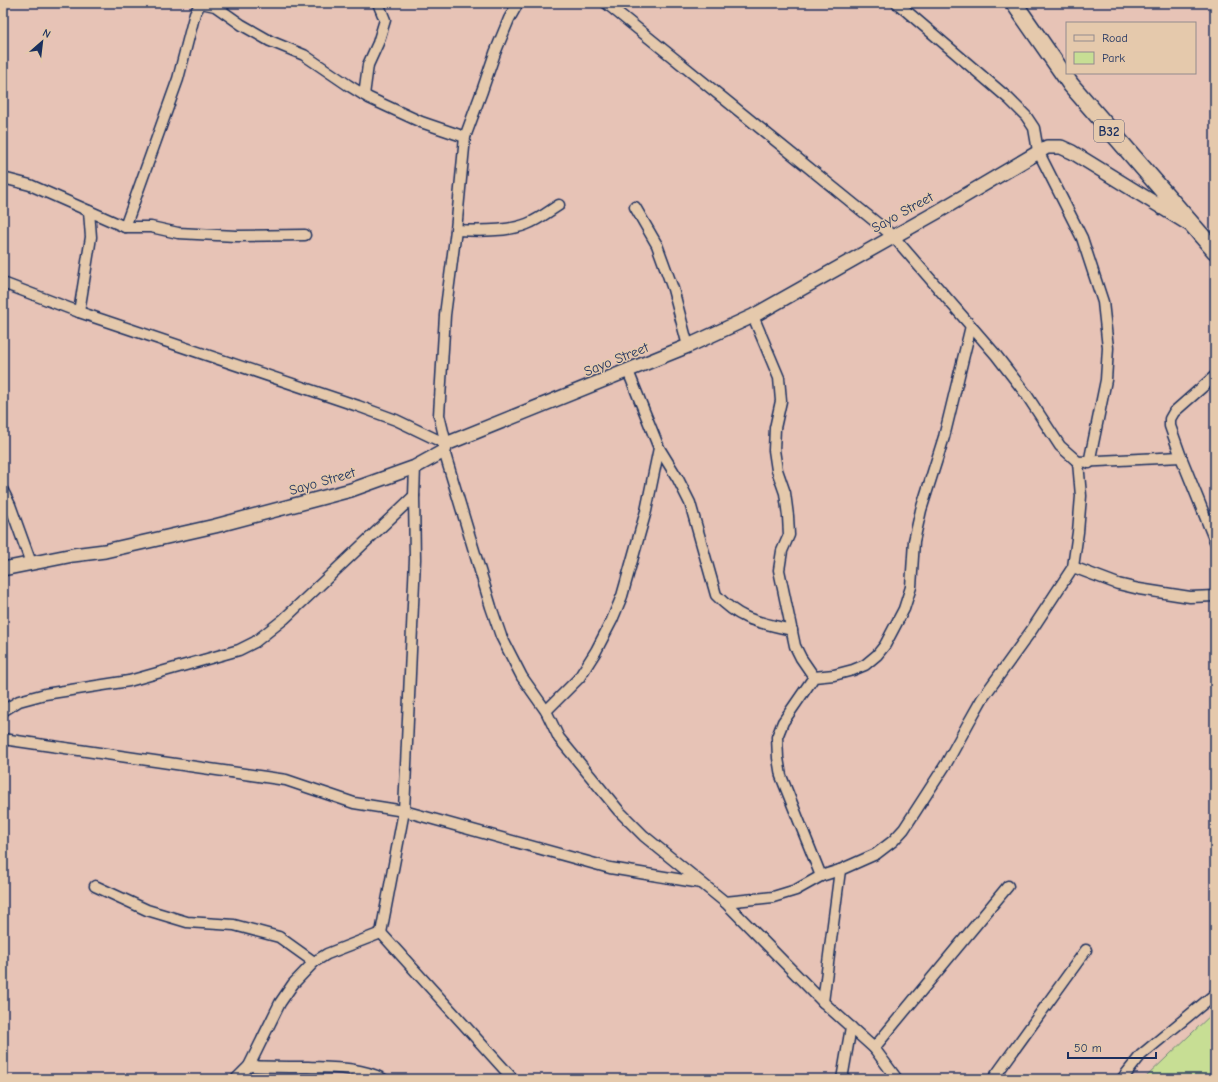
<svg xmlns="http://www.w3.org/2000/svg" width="1218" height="1082" viewBox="0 0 1218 1082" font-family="'Comic Neue',sans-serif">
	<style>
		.green { fill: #c7de94; stroke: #718679 }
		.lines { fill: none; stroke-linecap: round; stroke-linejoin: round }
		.minor-casing { stroke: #1b2f5e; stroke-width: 13 }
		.tertiary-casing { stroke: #1b2f5e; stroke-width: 16 }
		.primary-casing { stroke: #1b2f5e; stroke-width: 19 }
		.minor { stroke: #e5c9ac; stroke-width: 10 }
		.tertiary { stroke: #e5c9ac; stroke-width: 13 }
		.primary { stroke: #e5c9ac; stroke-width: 16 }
		.labels { text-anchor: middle; stroke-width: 3; stroke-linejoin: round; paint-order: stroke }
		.shield { fill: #e5c9ac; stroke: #585d75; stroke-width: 1 }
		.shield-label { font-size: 13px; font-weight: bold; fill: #1b2f5e }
		.street-label { font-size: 14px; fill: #1b2f5e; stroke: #e5c9ac }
	</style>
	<rect width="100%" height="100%" fill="#e7c3b6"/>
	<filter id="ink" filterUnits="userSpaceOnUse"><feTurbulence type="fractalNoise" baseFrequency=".025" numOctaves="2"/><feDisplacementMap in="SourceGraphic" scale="8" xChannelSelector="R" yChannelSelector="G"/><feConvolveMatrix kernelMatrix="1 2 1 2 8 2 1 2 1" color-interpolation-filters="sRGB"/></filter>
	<g filter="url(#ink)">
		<polygon class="green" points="1215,1011 1215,1079 1144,1079"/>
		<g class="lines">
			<defs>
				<g id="minor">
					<polyline points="201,3 215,6 242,25 270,41 304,55 348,85 369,98 421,122 465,137"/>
					<polyline points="606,3 893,236 996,355 1026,394 1060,446 1078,462"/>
					<polyline points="897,3 1009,99 1026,116 1034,128 1038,151 1082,238 1103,302 1108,348 1106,380 1089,463"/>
					<polyline points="364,95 368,65 378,43 385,20 378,3"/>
					<polyline points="3,178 30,185 89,211"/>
					<polyline points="635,207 657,245 673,289 688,346"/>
					<polyline points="125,227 178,79 195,13 201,3"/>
					<path d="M456 230C477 231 507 232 527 224 538 220 548 212 559 205"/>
					<polyline points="3,283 79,312 358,406 396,420 446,444"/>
					<polyline points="79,312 91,237 89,211 125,227 151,227 178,233 236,236 305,235"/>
					<polyline points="753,316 779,378 781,401 775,428 774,450 777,470 785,493 788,516 789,535 782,551 779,570 795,646 801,658 814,677"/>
					<path d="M628 371 659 448 678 479 690 503 716 595C741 621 758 622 792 630"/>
					<polyline points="1215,376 1174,412 1170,419 1170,426 1181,457 1215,541"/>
					<polyline points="446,444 439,415 445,315 456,230 465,137 482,91 495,53 509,19 518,3"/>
					<polyline points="444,451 491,607 501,636 522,677 546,711 559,738 619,811 644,836 725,902 823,1002 874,1048 897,1079"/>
					<polyline points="3,491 10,505 31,563"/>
					<polyline points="1073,567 1118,584 1139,589 1190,597 1215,596"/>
					<polyline points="3,711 19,701 45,694 129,681 239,650 255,642 284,619 414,496"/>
					<polyline points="546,711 579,678 596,651 612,620 622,596 646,511 659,448"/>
					<polyline points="3,739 286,780 354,803 404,811 610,868 701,883"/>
					<polyline points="821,876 781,776 778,758 777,737 783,722 814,677 834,675 853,670 865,665 877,655 885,645 904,609 911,587 914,541 921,510 944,437 971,326"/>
					<polyline points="95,886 147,910 187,922 234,925 279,937 314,962"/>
					<polyline points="725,902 773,897 796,890 821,876 840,870 876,854 893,841 904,829 946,764 969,722 982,699 1031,631 1073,567 1078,532 1081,496 1078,462 1181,457"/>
					<polyline points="381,933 404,811 415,559 414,496 415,467"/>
					<polyline points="381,933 513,1079"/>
					<polyline points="823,1002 840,870"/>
					<polyline points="874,1048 1008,886"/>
					<path d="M249 1066C269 1067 288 1067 308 1067 333 1068 360 1067 383 1079"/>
					<polyline points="236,1079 249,1066 280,1003 293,984 314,962 327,954 381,933"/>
					<polyline points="842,1079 851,1027"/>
					<polyline points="993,1079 1086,950"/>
					<polyline points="1122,1079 1141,1055 1215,994"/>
				</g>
				<polyline id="tertiary" points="3,569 73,555 105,551 215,526 351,490 415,467 444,451 446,444 688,346 753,316 939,211 1047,147 1061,147 1072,152 1187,223"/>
				<polyline id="primary" points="1014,3 1071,85 1215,251"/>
			</defs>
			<use href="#minor" class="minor-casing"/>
			<use href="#tertiary" class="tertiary-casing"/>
			<use href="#primary" class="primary-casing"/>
			<use href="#minor" class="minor"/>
			<use href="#tertiary" class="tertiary"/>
			<use href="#primary" class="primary"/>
		</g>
	</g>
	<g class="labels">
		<rect class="shield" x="1094" y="120" width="30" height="22" rx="3"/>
		<g class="shield-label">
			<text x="1109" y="136">B32</text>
		</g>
		<g class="street-label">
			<text transform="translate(902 212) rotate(-29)" y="5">Sayo Street</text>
			<text transform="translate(616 359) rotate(-22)" y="5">Sayo Street</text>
			<text transform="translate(322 481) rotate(-16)" y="5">Sayo Street</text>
		</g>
	</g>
	<rect width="1218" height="1082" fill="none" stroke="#e5c9ac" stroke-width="16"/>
	<rect x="8" y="8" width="1202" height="1066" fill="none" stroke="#1b2f5e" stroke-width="1.5" filter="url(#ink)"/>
	<rect x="1066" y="22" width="130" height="52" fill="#e5c9ac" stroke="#948b8d"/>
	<rect x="1074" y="35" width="20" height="6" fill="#e5c9ac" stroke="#948b8d"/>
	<text x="1102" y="42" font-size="12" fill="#1b2f5e">Road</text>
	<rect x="1074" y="52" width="20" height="12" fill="#c7de94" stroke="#948b8d"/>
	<text x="1102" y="62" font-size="12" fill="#1b2f5e">Park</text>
	<g transform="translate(42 42) rotate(28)" stroke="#e5c9ac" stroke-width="3" paint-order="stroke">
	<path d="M0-3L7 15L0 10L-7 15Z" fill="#1b2f5e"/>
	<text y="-6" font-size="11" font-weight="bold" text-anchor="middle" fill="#1b2f5e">N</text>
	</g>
	<path d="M1068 1052v6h88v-6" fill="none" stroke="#1b2f5e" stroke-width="2"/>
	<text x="1074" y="1052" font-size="12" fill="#1b2f5e" stroke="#e5c9ac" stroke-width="3" paint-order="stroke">50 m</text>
</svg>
